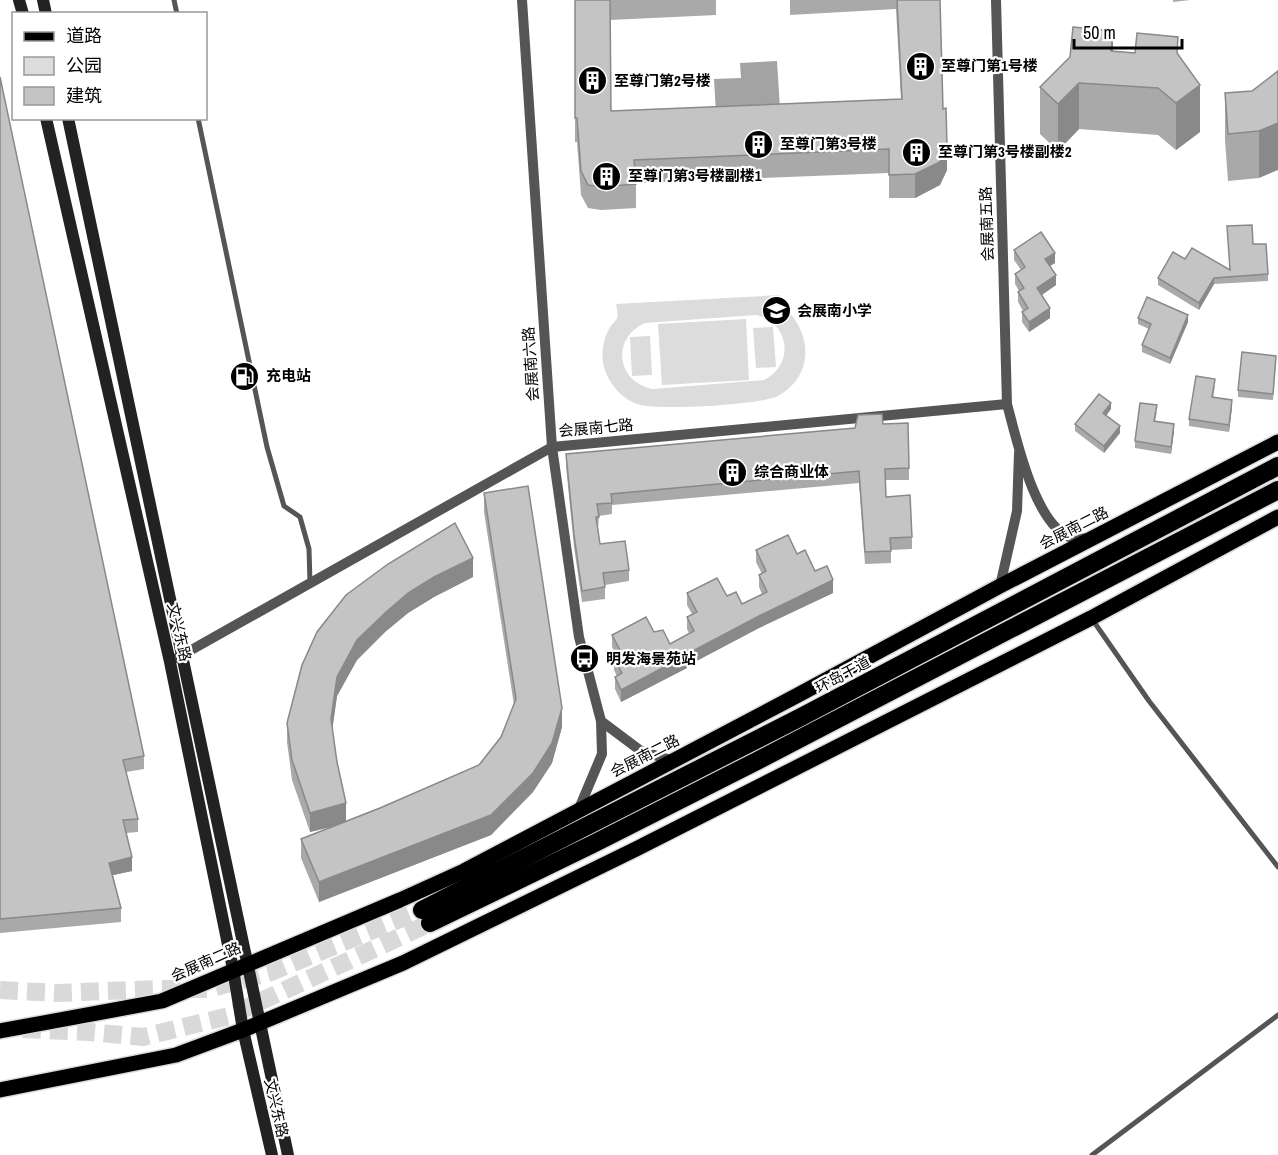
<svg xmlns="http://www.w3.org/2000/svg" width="1278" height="1155" viewBox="0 0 1278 1155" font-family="'Archivo Narrow','Noto Sans SC',sans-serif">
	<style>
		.green { fill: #dcdcdc; fill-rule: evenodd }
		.water { fill: #a3a3a3 }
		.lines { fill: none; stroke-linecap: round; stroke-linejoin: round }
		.highway-tunnel { stroke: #d9d9d9; stroke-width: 18; stroke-dasharray: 18 9; stroke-linecap: butt }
		.primary-casing { stroke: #dbdbdb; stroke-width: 18 }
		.highway-casing { stroke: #dbdbdb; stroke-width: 21 }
		.lane { stroke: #555; stroke-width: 5 }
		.street { stroke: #555; stroke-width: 10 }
		.secondary { stroke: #222; stroke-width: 12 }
		.primary { stroke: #000; stroke-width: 15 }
		.highway { stroke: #000; stroke-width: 18 }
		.wall { fill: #a9a9a9 }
		.shaded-wall { fill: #898989 }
		.building { fill: #c4c4c4; stroke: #898989; stroke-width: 1.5 }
		.labels { text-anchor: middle; stroke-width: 4.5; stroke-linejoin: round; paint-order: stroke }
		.poi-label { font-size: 15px; font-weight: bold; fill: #000; stroke: #fff; text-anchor: start }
		.street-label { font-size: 15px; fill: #000; stroke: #fff }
	</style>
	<rect width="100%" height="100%" fill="#fff"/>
	<g class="green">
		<path d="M780 295 781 305C812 329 816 375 778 396 761 405 656 411 637 404 623 399 612 387 606 373 600 359 602 342 609 329 611 325 616 321 617 318 618 314 617 308 616 304ZM756 315C790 322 795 365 764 380L653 389C616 382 611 338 645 323Z"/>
		<polygon points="746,319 749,380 662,385 658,324"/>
		<polygon points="773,327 776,367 756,368 753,328"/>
		<polygon points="650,336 652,375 632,376 630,337"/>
	</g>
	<polygon class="water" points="777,61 780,109 716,113 714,79 741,78 740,63"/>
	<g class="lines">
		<g class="highway-tunnel">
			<polyline points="0,990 58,993 157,989 209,989 271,972 422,910"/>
			<polyline points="23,1029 89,1032 143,1037 229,1016 430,923"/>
		</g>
		<defs>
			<g id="primary">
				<polyline points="0,1031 162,1001 400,900 464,871 798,695 1000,586 1278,442"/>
				<polyline points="0,1090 176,1055 243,1030 403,963 636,849 1091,618 1278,517"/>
			</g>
			<g id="highway">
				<polyline points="422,910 801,717 1278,466"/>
				<polyline points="430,923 593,844 755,762 1278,490"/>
			</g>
		</defs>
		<use href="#primary" class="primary-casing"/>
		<use href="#highway" class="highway-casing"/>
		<g class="lane">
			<polyline points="174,0 177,14"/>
			<polyline points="198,118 267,447 284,506 300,517 309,549 310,583"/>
			<polyline points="1092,619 1149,701 1278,867"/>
			<polyline points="1092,1155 1278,1015"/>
		</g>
		<g class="street">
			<polyline points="522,0 552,447 579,637 601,721 602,754 578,811"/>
			<path d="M996 0 1007 404C1016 437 1035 527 1072 538 1077 540 1085 538 1090 538"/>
			<polyline points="1000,586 1017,511 1019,453"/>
			<polyline points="177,658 552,447 1007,404"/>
			<polyline points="601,721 641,751 674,761"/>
		</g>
		<g class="secondary">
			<polyline points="19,0 23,14"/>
			<polyline points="43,0 46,14"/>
			<polyline points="46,118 170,662 233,969 243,1030 272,1155"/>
			<polyline points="68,118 288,1155"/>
		</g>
		<use href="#primary" class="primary"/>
		<use href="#highway" class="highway"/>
	</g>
	<g class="wall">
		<polygon points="575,0 716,0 716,15 610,20 611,111 901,99 896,9 790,15 790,0 940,0 943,109 947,170 940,185 915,198 889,198 889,173 636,183 636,208 601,210 588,208 581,195 577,142 575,142"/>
		<polygon points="1173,0 1190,0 1173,2"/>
		<polygon points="1113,51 1135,53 1178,56 1200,132 1176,150 1158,135 1079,129 1058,151 1040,134 1040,87"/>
		<polygon points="1278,71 1259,178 1228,181 1225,140 1225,93 1252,91"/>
		<polygon points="0,77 144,756 144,769 126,772 138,819 138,832 126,833 132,871 113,875 121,908 121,922 0,933"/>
		<polygon points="1253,244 1268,274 1268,281 1214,284 1199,310 1158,285 1158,278 1185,259 1229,270"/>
		<polygon points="1014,250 1055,263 1050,266 1056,285 1042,295 1050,318 1029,332 1022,322 1022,312 1023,311 1018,302 1018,292 1019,291 1015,284 1015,274 1021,270 1014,260"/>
		<polygon points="1138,318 1188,322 1170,364 1142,352 1142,345 1149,329 1138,324"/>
		<polygon points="1276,362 1273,400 1238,397 1238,390"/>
		<polygon points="1215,386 1213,398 1232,407 1229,432 1189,426 1189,419"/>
		<polygon points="1111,409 1106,415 1120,433 1104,453 1075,431 1075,424"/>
		<polygon points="1157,412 1155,421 1174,431 1171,454 1135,448 1135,441"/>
		<polygon points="883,424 909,468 909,480 885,480 886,497 912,537 912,549 891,550 891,563 865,564 859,483 612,505 612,514 599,516 598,528 600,544 629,570 629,581 605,585 605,599 582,602 574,547 566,466 566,454 855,428"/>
		<polygon points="484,493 562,727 552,763 533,792 491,835 319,902 301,858 301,839 335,826 310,832 292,780 287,742 287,723 317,632 473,577 434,597 408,613 385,632 357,660 337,696 332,729 346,821 380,808 479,765 501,737 514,705 484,512"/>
		<polygon points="756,550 797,554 815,571 833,593 759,628 687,666 687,668 621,702 615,689 615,677 617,676 614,670 614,658 617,657 612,647 612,635 654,632 670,644 689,633 687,629 687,617 692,614 687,605 687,593 727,596 742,604 762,594 759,587 759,575 762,574 756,562"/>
	</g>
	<g class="shaded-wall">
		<polygon points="1113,31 1113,78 1111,51"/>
		<polygon points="1079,83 1079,129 1058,151 1058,104"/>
		<polygon points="1200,85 1200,132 1176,150 1176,103"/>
		<polygon points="1278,123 1278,170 1259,178 1259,131"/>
		<polygon points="947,147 947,170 940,185 915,198 915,174"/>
		<polygon points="1055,253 1055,263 1045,269 1045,259"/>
		<polygon points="1056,275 1056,285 1037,298 1037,288"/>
		<polygon points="1214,278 1214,284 1199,310 1199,303"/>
		<polygon points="1050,308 1050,318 1029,332 1029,322"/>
		<polygon points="1188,315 1188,322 1170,364 1170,358"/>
		<polygon points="1232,400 1232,407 1229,432 1229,425"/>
		<polygon points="1111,403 1111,409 1103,420 1103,413"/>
		<polygon points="1174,424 1174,431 1171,454 1171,447"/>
		<polygon points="1120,426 1120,433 1104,453 1104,446"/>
		<polygon points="473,558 473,577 434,597 408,613 385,632 357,660 337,696 331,739 331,719 337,677 357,640 385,613 408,593 434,577"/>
		<polygon points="833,580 833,593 759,628 687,666 687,668 621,702 621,690 759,616"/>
		<polygon points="562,708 562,727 552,763 533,792 491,835 319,902 319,882"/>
		<polygon points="346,803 346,823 310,832 310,813"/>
		<polygon points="132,857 132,871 109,876 109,863"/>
	</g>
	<g class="building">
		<polygon points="575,0 610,0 611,111 902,99 897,0 940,0 943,109 946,108 947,147 940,162 915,174 889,175 889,149 634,160 636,184 601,187 588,185 581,171 577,118 575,118"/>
		<polygon points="1073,27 1113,31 1111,51 1135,53 1137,33 1178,37 1177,53 1200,85 1176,103 1158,88 1079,83 1058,104 1040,87 1070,57"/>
		<polygon points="1278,71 1278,123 1259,131 1228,134 1225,93 1252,91"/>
		<polygon points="0,77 144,756 123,760 138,819 123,820 132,857 109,863 121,908 0,919"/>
		<polygon points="1252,225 1253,244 1266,244 1268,274 1214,278 1199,303 1158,278 1173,252 1185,259 1192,248 1230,270 1227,226"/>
		<polygon points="1041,232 1055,253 1045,259 1056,275 1037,288 1050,308 1029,322 1022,312 1028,308 1018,292 1024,288 1015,274 1025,267 1014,250"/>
		<polygon points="1147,297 1188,315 1170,358 1142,345 1151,324 1138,318"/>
		<polygon points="1242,352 1276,356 1273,394 1238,390"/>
		<polygon points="1196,376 1215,379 1212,397 1232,400 1229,425 1189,419"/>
		<polygon points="1099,394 1111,403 1103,413 1120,426 1104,446 1075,424"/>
		<polygon points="1140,403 1157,405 1154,421 1174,424 1171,447 1135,441"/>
		<polygon points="882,414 883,424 908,423 909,468 885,469 886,497 910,495 912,537 890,538 891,551 865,552 859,471 611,494 612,503 597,504 599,517 596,517 600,544 625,541 629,570 603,573 605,587 582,591 574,535 566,454 855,428 858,415"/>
		<polygon points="528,486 562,708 552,743 533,773 491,815 319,882 301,839 380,808 479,765 501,737 516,699 484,493"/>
		<polygon points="455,523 473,558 434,577 408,593 385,613 357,640 337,677 331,719 337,762 346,803 310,813 292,760 287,723 302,665 317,632 346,595 388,564"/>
		<polygon points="788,535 797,554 805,550 815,571 827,566 833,580 759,616 687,654 687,655 621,690 615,677 622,673 614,658 622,654 612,635 646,617 654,632 663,630 670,644 694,631 687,617 697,612 687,593 717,578 727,596 736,592 742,604 767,592 759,575 766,571 756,550"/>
	</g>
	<defs>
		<symbol id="building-disc" viewBox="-11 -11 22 22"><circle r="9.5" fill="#000" stroke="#fff"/><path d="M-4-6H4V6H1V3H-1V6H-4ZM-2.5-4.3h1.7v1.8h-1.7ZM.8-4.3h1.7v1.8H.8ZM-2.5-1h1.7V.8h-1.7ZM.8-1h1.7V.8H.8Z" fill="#fff"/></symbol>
		<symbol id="school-disc" viewBox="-11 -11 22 22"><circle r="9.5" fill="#000" stroke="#fff"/><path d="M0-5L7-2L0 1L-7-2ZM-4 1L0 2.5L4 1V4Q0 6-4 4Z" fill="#fff"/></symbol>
		<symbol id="fuel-disc" viewBox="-11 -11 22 22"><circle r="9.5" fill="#000" stroke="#fff"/><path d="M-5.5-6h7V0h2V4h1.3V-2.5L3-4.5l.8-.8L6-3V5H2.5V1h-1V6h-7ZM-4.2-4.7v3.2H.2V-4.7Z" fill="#fff"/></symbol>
		<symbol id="bus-disc" viewBox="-11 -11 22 22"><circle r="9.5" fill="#000" stroke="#fff"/><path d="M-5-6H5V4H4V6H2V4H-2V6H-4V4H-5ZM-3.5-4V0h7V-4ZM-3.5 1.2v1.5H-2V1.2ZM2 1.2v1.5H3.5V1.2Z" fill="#fff"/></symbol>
	</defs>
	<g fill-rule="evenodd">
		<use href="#building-disc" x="904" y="50" width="33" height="33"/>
		<use href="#building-disc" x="576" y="64" width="33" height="33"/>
		<use href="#building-disc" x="742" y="128" width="33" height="33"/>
		<use href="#building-disc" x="900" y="136" width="33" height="33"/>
		<use href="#building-disc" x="590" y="160" width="33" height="33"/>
		<use href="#school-disc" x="760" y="294" width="33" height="33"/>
		<use href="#fuel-disc" x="228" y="360" width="33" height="33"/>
		<use href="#building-disc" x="716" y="456" width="33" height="33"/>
		<use href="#bus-disc" x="568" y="642" width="33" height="33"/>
	</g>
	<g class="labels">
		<g class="poi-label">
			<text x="941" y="71">至尊门第1号楼</text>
			<text x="614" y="86">至尊门第2号楼</text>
			<text x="780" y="149">至尊门第3号楼</text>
			<text x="938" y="157">至尊门第3号楼副楼2</text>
			<text x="628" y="181">至尊门第3号楼副楼1</text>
			<text x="797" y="316">会展南小学</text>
			<text x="266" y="381">充电站</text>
			<text x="754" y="477">综合商业体</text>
			<text x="606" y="664">明发海景苑站</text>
		</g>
		<g class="street-label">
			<text transform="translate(987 224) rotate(-92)" y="5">会展南五路</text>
			<text transform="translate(531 364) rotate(-94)" y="5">会展南六路</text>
			<text transform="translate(596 428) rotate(-5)" y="5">会展南七路</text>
			<text transform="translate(1074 528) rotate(-27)" y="5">会展南二路</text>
			<text transform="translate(179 632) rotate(77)" y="5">文兴东路</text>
			<text transform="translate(843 675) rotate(-28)" y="5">环岛干道</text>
			<text transform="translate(645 756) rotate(-27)" y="5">会展南二路</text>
			<text transform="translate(206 962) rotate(-24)" y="5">会展南二路</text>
			<text transform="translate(276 1108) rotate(77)" y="5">文兴东路</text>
		</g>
	</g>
	<rect x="12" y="12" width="195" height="108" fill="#ffffff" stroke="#999999" stroke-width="1.5"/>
	<rect x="24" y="32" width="30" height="9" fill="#000000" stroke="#999999" stroke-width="1.5"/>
	<text x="66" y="42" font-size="18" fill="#000000">道路</text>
	<rect x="24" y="57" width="30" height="18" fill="#dcdcdc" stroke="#999999" stroke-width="1.5"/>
	<text x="66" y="72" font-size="18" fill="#000000">公园</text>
	<rect x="24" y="87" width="30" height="18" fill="#c4c4c4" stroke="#999999" stroke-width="1.5"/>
	<text x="66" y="102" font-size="18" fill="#000000">建筑</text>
	<path d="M1074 39v9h108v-9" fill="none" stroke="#000000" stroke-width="3"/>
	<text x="1083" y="39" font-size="18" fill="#000000" stroke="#ffffff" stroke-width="4.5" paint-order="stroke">50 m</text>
</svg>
